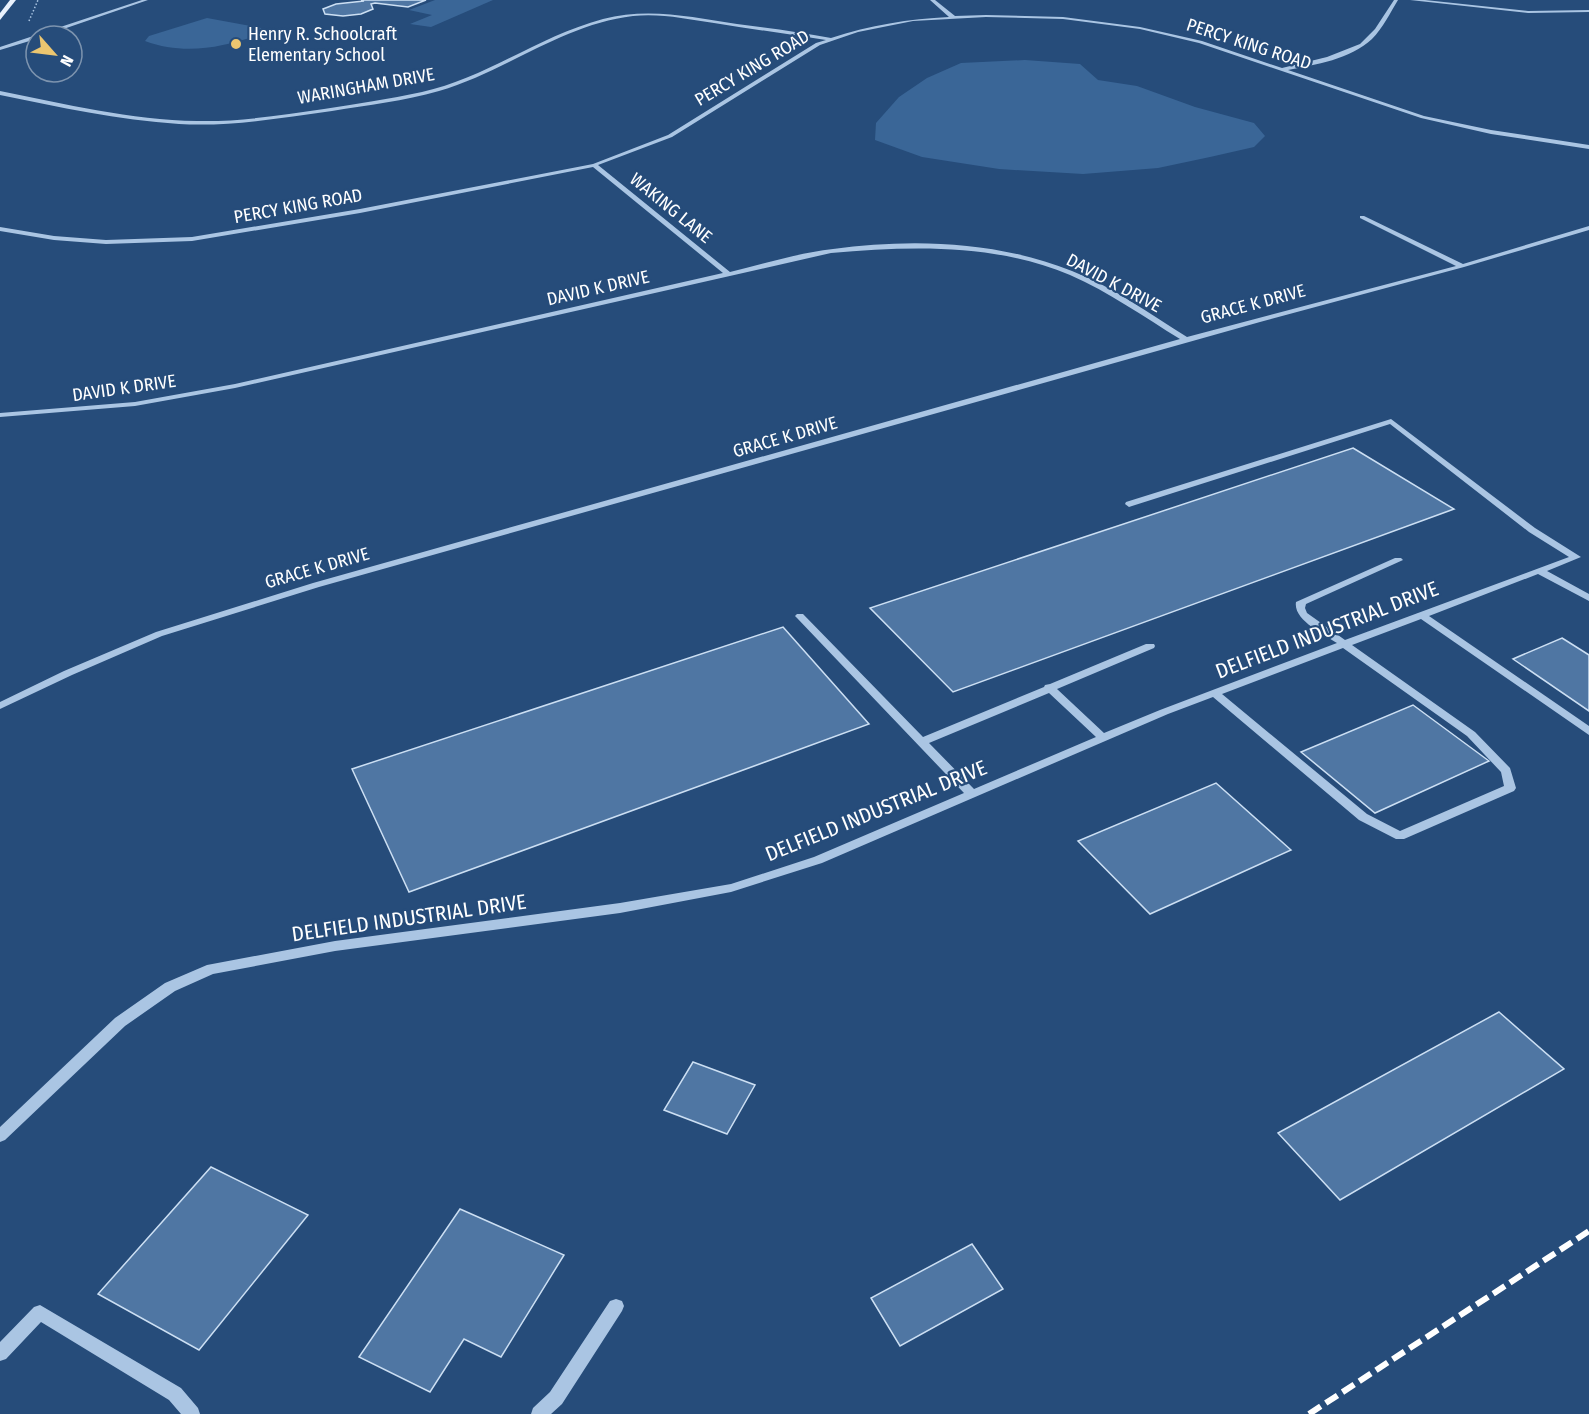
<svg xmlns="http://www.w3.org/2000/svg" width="1589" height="1414" viewBox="0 0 1589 1414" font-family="'Fira Sans Condensed',sans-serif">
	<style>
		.green { fill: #3a6697 }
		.building { fill: #4f76a3; stroke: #ccdff3; stroke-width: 1.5 }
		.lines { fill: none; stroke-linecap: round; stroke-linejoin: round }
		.path { stroke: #aac5e3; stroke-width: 1.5; stroke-dasharray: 1.5 2; stroke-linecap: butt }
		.minor { fill: #aac5e3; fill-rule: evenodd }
		.major { fill: #e9f1fc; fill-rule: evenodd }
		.rail { stroke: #fff; stroke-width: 6; stroke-dasharray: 14 6; stroke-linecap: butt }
		.poi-dot { fill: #ecc670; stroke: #264c7a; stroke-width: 2 }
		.labels { text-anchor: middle; stroke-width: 4.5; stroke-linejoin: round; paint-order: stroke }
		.far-poi-label { font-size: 18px; fill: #fff; stroke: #264c7a; text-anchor: start }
		.far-street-label { font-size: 18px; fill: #fff; stroke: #264c7a }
		.street-label { font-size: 21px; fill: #fff; stroke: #264c7a }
	</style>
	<rect width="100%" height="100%" fill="#264c7a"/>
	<g class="green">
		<polygon points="435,0 493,0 431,27 410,24 432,15 409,10"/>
		<path d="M207 18 272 30C230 46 188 57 145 41L149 36Z"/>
		<polygon points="1025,60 1080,64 1098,80 1137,86 1195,107 1254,123 1265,136 1254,147 1210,157 1158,168 1083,174 999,169 922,157 875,140 876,123 899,97 927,78 961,63"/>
	</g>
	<g class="building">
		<polygon points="361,0 426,0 408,7 375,3 371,4 373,9 361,14 343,16 325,14 323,9 336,4 364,1"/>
		<polygon points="1353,448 1454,509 953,692 870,608"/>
		<polygon points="783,627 869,724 409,892 352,769"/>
		<polygon points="1562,638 1589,655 1589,711 1513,659"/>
		<polygon points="1413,705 1489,761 1375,813 1301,752"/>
		<polygon points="1216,783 1291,850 1150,914 1078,841"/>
		<polygon points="1499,1012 1564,1069 1340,1200 1278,1133"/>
		<polygon points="693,1062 755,1085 727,1134 664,1110"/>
		<polygon points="211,1167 308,1215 199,1350 98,1294"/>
		<polygon points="460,1209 564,1255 501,1357 464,1339 430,1392 359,1357"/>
		<polygon points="972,1244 1003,1289 900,1346 871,1298"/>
	</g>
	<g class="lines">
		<polyline class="path" points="29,21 38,0"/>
		<g class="minor">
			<polygon points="142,0 148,0 43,36 36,36 36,39 0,50 0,47"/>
			<path d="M930 0H935L955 16 986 15 1063 17 1140 27 1202 41 1282 68 1327 57 1360 44 1375 29 1394 0H1398C1390 13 1383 28 1372 39 1351 59 1315 65 1288 70L1424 116 1491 130 1589 145V149L1491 134 1421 118 1199 43 1140 29 1063 19 986 17 913 21 858 32 820 45 672 137 598 165 730 272C763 264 798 253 833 249 912 238 997 241 1072 271 1113 287 1150 314 1187 337L1456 266 1360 218V216H1364L1463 264 1589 226V230L1464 267 1260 322 319 587 162 636 72 675 0 709V702L64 671 156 632 313 583 1180 339C1144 317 1109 292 1070 275 994 243 911 246 831 253L235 388 135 406 0 417V413L135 402 235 384 723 273 593 167 360 213 192 241 106 244 54 240 0 231V227L54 236 106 240 192 237 360 209 593 164 668 135 816 43 826 40C788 34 751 29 714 23 687 19 660 13 633 16 563 24 505 72 439 91 404 101 368 105 332 111 281 118 230 127 179 124 118 120 59 107 0 95V91C65 104 131 120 197 121 240 122 282 115 324 109 356 104 389 99 422 92 486 78 539 36 603 19 648 7 692 17 737 24 769 28 800 32 831 38 870 25 909 19 949 17Z"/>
			<polygon points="1410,0 1425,0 1528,11 1589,10 1589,12 1528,13"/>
			<path d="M1391 419 1535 528 1581 557 1547 571 1589 594V601L1538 574 1429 616 1589 726V735L1421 619 1352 645 1475 732 1510 768 1516 788 1514 791 1404 839H1396L1359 820 1213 697 1168 714 822 863 731 892 620 913 335 951 213 974 175 991 125 1026 5 1140 0 1142V1127L115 1018 165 983 207 965 335 941 620 903 731 884 814 857 964 793 797 618 795 616 797 614H803L923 737 1044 687 1045 685 1050 684 1146 644H1154L1155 646 1154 648 1057 689 1104 733 1160 710 1337 643C1324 634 1293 620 1296 602L1395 558H1401L1403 560 1306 604 1305 608 1307 613 1345 640 1569 557 1529 532 1390 424 1132 506 1129 507 1125 504 1126 502ZM1343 648 1467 736 1501 772 1504 786 1400 831 1367 814 1222 694ZM1049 693 1096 737 974 789 929 743Z"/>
			<polygon points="616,1299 622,1301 624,1306 622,1311 562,1404 551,1414 531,1414 533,1408 550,1392 610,1301"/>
			<polygon points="40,1305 181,1388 198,1408 200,1414 181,1414 169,1400 41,1322 6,1359 0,1361 0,1342 34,1307"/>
		</g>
		<polygon class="major" points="10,0 16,0 0,20 0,13"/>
		<polyline class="rail" points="1309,1414 1589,1231"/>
	</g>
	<circle class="poi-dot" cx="236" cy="44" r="6"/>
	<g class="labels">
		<g class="far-poi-label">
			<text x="248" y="40">Henry R. Schoolcraft<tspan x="248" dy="21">Elementary School</tspan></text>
		</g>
		<g class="far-street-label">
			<text transform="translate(1249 44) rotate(18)" y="6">PERCY KING ROAD</text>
			<text transform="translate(752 68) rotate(-31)" y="6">PERCY KING ROAD</text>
			<text transform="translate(366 86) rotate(-10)" y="6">WARINGHAM DRIVE</text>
			<text transform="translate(298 206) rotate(-10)" y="6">PERCY KING ROAD</text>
			<text transform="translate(671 208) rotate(39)" y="6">WAKING LANE</text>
			<text transform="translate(1114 283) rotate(28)" y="6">DAVID K DRIVE</text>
			<text transform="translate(598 288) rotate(-13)" y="6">DAVID K DRIVE</text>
			<text transform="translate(1253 304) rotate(-15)" y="6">GRACE K DRIVE</text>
			<text transform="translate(124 388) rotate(-8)" y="6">DAVID K DRIVE</text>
			<text transform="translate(785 437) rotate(-16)" y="6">GRACE K DRIVE</text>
			<text transform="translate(317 568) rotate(-16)" y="6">GRACE K DRIVE</text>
		</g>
		<g class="street-label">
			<text transform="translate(1327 630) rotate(-21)" y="7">DELFIELD INDUSTRIAL DRIVE</text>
			<text transform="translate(876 811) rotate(-22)" y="7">DELFIELD INDUSTRIAL DRIVE</text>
			<text transform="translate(409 918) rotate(-8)" y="7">DELFIELD INDUSTRIAL DRIVE</text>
		</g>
	</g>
	<g transform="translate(54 54) rotate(118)"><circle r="28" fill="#264c7a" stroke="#7d94af" stroke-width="1.5"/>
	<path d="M0-4.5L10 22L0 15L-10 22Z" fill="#ecc670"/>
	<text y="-9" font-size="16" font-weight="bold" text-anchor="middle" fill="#ffffff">N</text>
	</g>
</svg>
